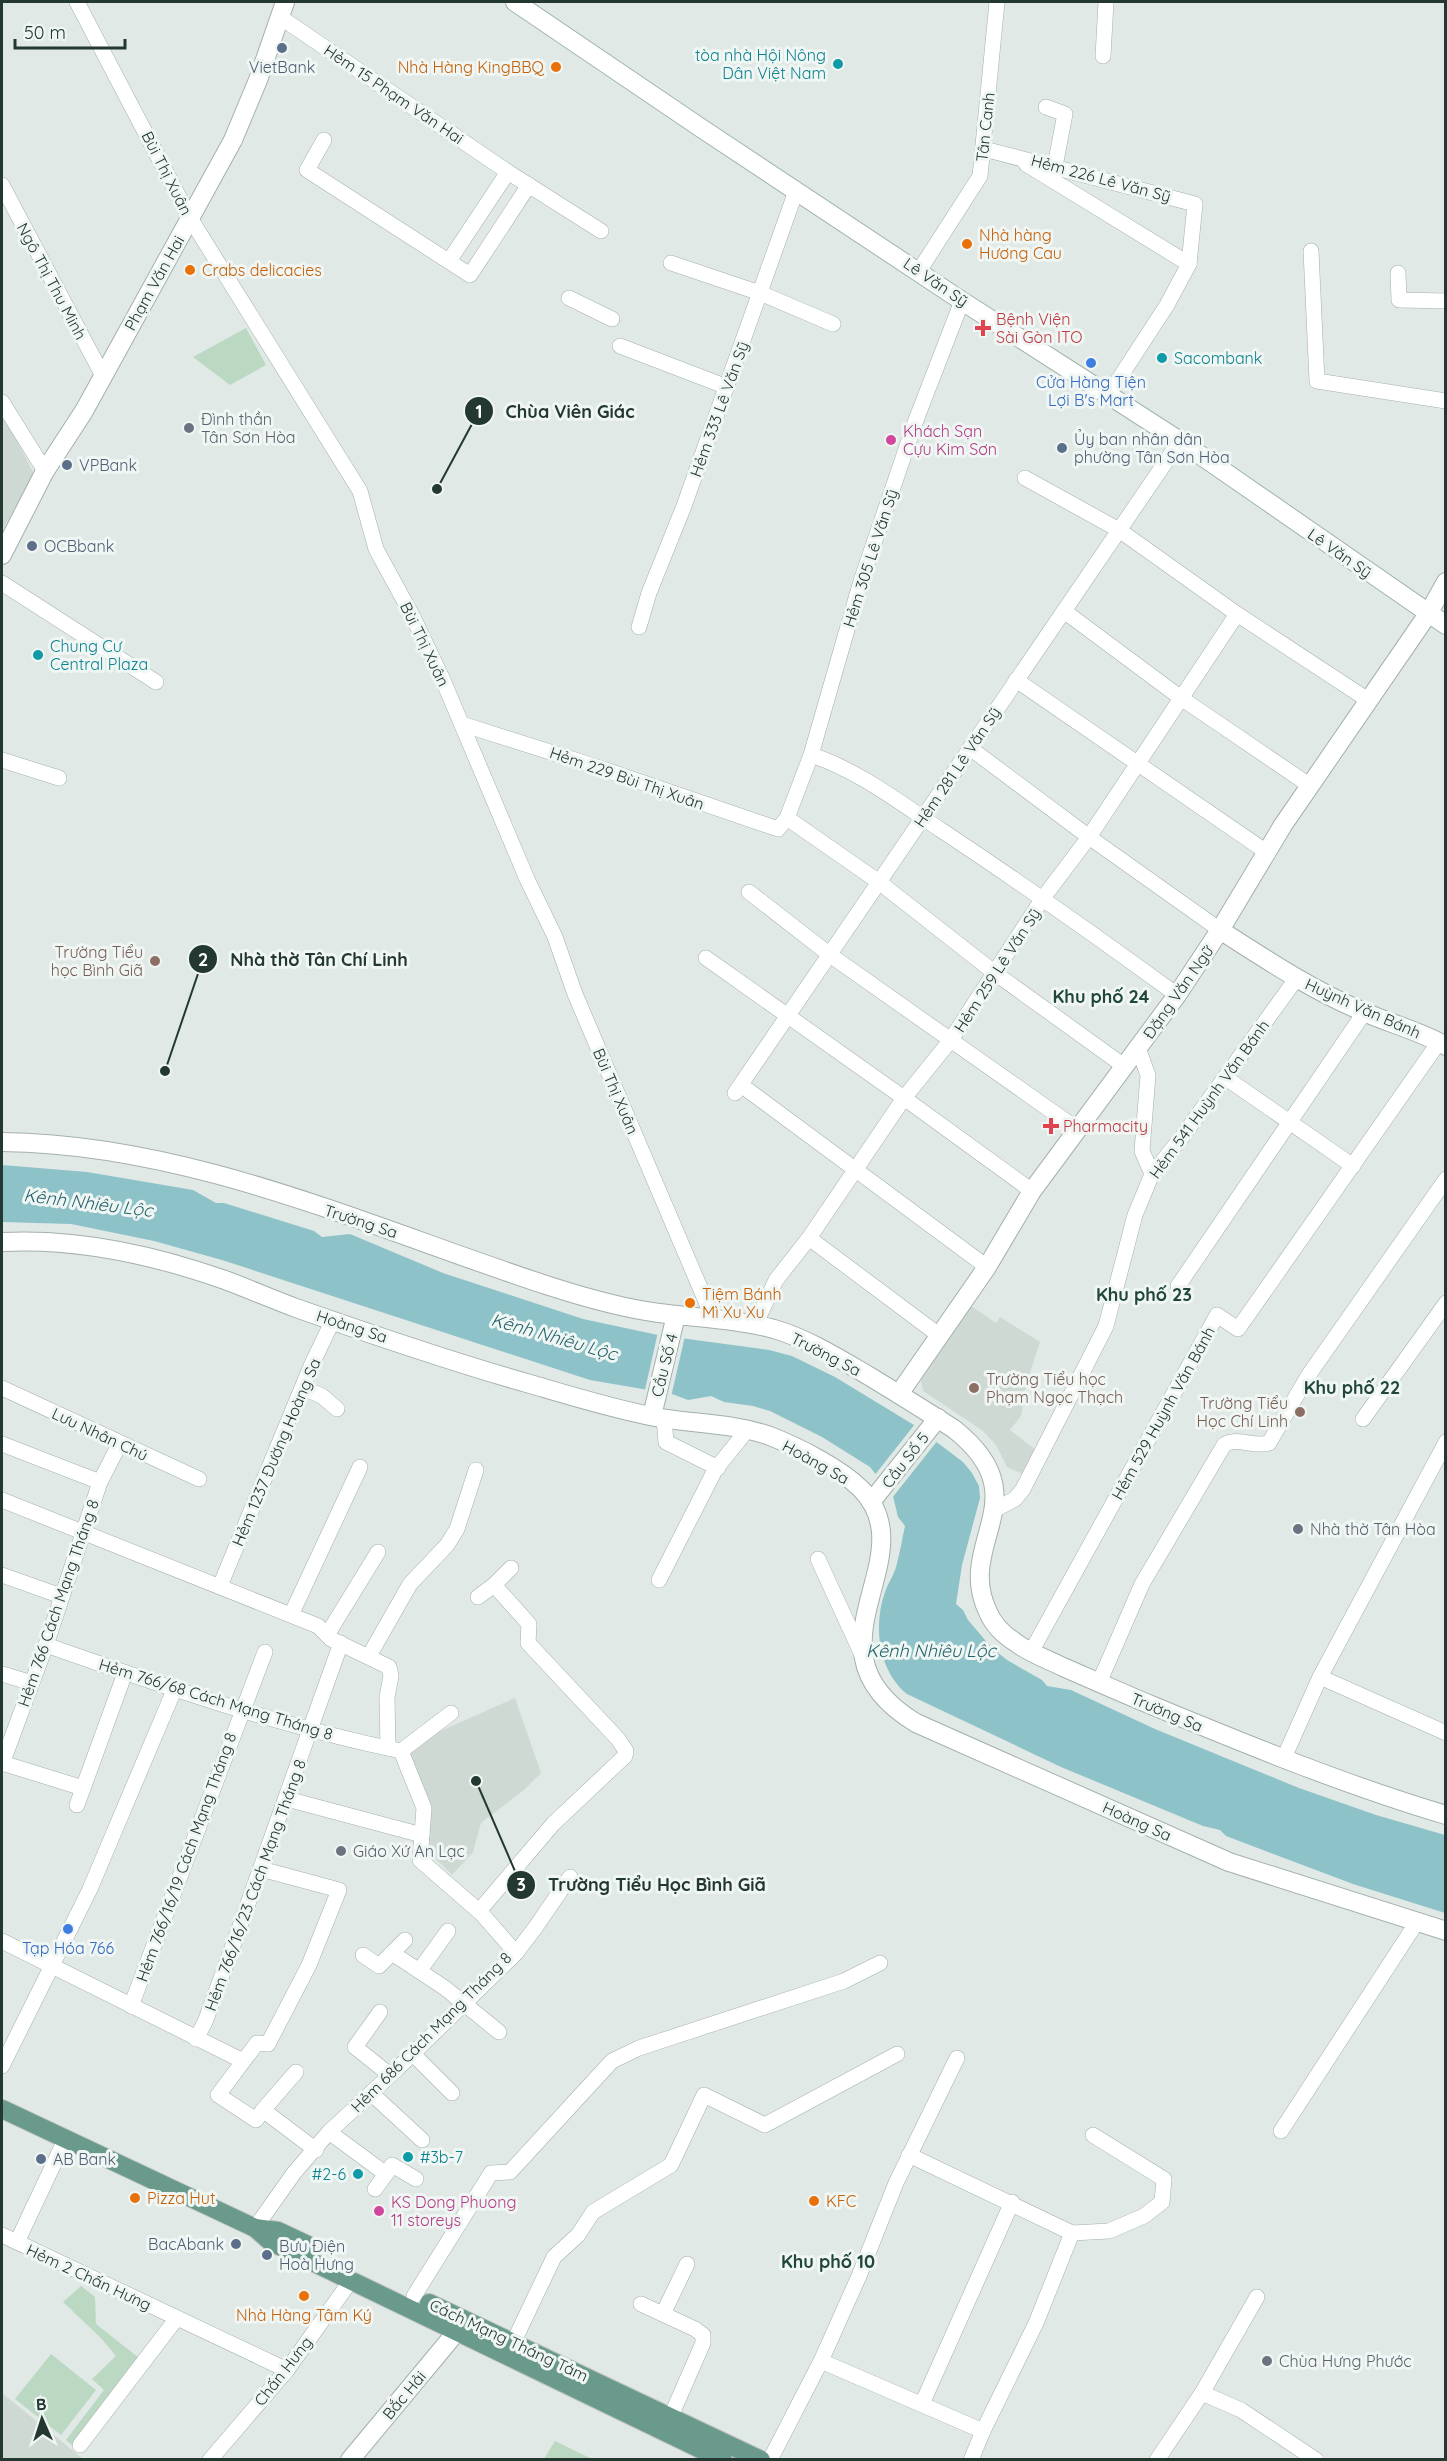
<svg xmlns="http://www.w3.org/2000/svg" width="1447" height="2461" viewBox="0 0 1447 2461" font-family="Quicksand,sans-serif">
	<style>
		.built { fill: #cfd9d4 }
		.green { fill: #bbd8c2 }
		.water { fill: #8ec2c9 }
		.pier { fill: #e0e9e5 }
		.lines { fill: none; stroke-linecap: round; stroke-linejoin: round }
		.minor-casing { stroke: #a4b0ab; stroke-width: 16 }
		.tertiary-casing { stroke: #a4b0ab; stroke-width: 20 }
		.secondary-casing { stroke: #a1b4ac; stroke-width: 20 }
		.primary-casing { stroke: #bdc3c1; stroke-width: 20 }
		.minor { stroke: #fff; stroke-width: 15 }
		.tertiary { stroke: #fff; stroke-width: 18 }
		.secondary { stroke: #fff; stroke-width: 18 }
		.primary { stroke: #6a9a8c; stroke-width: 18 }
		.service-dot { fill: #5c6f8a; stroke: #f0f6f3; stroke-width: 2 }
		.culture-dot { fill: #0f9aa8; stroke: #f0f6f3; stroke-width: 2 }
		.food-dot { fill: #e8710a; stroke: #f0f6f3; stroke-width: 2 }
		.health-dot { fill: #e0444e; stroke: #f0f6f3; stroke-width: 2 }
		.shop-dot { fill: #3f7fe0; stroke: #f0f6f3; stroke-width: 2 }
		.worship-dot { fill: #6b7280; stroke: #f0f6f3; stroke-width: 2 }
		.hotel-dot { fill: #d1479c; stroke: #f0f6f3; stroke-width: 2 }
		.education-dot { fill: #8d6e63; stroke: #f0f6f3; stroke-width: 2 }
		.labels { text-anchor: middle; stroke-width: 6; stroke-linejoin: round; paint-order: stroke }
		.culture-label { font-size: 16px; fill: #0d838f; stroke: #f0f6f3; text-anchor: start }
		.service-label { font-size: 16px; fill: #4e5e75; stroke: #f0f6f3; text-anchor: start }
		.food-label { font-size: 16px; fill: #c56008; stroke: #f0f6f3; text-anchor: start }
		.street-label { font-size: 16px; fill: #233831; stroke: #f0f6f3 }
		.health-label { font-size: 16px; fill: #be3a42; stroke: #f0f6f3; text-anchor: start }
		.shop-label { font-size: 16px; fill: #366cbe; stroke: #f0f6f3 }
		.worship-label { font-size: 16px; fill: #5b616d; stroke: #f0f6f3; text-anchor: start }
		.hotel-label { font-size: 16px; fill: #b23c85; stroke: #f0f6f3; text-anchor: start }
		.education-label { font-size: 16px; fill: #785e54; stroke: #f0f6f3; text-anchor: end }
		.neighbourhood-label { font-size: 18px; font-weight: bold; fill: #21473d; stroke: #f0f6f3 }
		.water-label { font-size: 18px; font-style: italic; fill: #24636c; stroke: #f0f6f3 }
		.leader { fill: none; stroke: #233831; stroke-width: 2 }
		.callout-dot { fill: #233831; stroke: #f0f6f3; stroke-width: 2 }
		.mark-label { font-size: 18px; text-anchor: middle; font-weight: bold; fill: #fff }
		.callout-label { font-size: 18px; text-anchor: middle; font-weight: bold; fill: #233831; stroke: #f0f6f3; stroke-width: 6; stroke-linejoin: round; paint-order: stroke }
	</style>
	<rect width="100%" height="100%" fill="#e0e9e5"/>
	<g class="built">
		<polygon points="2,411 34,474 2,531"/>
		<polygon points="970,1305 996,1323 1000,1317 1040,1342 1026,1385 1021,1416 1010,1430 1036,1450 1025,1475 1007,1467 996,1445 983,1431 923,1391 920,1377"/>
		<polygon points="515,1698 541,1773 524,1790 481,1823 473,1852 452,1875 431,1854 428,1833 404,1747"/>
		<polygon points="2,2393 83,2459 2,2459"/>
	</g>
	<g class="green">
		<polygon points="246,328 266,365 230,385 193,357"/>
		<polygon points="81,2286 95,2297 96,2324 139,2358 72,2445 66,2440 104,2390 92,2379 116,2356 100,2337 63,2302"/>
		<polygon points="51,2354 96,2390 61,2435 15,2399"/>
		<polygon points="555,2441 592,2459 544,2459"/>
	</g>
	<path class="water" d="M2 1165 87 1172 193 1190 216 1203H224L314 1231 322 1237 350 1234 443 1273 583 1319 658 1335 769 1350 792 1356 835 1377 914 1425 963 1462 972 1473 979 1486 980 1498 962 1565 956 1604 963 1610 968 1620 991 1647 1007 1660 1042 1680 1047 1686 1071 1690 1155 1729 1299 1788 1376 1815 1445 1835V1913L1353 1884 1226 1836 1220 1830 1203 1826 1061 1767 907 1694C878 1670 873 1626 885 1592 888 1583 894 1575 896 1567 900 1553 902 1539 905 1526L898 1517 893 1496 870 1467 822 1437 770 1411 753 1406 724 1402 711 1396 688 1400 672 1394 590 1380 222 1260 154 1241 71 1224 2 1222Z"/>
	<g class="pier">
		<polygon points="658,1332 685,1336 671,1397 644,1394"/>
		<polygon points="915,1424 938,1440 892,1498 874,1476"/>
	</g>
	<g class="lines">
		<defs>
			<g id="minor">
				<polyline points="77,2 190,218 360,491 376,549 413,617 442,678 527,879 555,937 575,994 713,1318"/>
				<polyline points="280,17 508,172 601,231"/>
				<polyline points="1103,56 1106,2"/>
				<polyline points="1046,107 1065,114 1055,166"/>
				<polyline points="324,140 307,170 470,275 529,185"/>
				<polyline points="984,149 1195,204 1189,264 1167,305 1109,394"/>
				<polyline points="1026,164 1189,264"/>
				<polyline points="2,185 103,376"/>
				<polyline points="1311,251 1317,381 1446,401"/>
				<polyline points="449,261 508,172"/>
				<polyline points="671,263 760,293 833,324"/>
				<polyline points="919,271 980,176 997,2"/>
				<polyline points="1398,273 1399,300 1446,301"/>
				<polyline points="569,298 612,319"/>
				<polyline points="620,346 727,387"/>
				<polyline points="2,402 45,471"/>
				<polyline points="1025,478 1119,530 1237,614 1368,700"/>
				<polyline points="2,583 156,682"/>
				<polyline points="1064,611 1181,698 1309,785"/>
				<polyline points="639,627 649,593 684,506 796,191"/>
				<polyline points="1016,680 1268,853"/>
				<polyline points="462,724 600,768 778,829 787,818 811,755 861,581 916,420 962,301"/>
				<polyline points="970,748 1089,837 1220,930"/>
				<path d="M811 755C856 769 902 804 941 830 1021 883 1099 938 1177 995"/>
				<polyline points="2,760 59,778"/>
				<polyline points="787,818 879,882 995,973 1124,1066"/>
				<polyline points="749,892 830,955 1077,1129"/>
				<polyline points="706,958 904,1098 1032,1191"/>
				<polyline points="1138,1048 1148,1075 1142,1151 1152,1174"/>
				<polyline points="1226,1078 1353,1166"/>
				<polyline points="741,1085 987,1267"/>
				<polyline points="735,1093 1180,441"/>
				<polyline points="809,1238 940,1336"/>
				<polyline points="1178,1286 1364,1013"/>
				<polyline points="755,1325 776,1280 809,1238 904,1098 950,1041 1043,898 1089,837 1237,614"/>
				<polyline points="2,1388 199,1479"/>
				<polyline points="303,1388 322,1396 337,1409"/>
				<polyline points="664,1418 666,1442 718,1468"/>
				<polyline points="1363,1419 1446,1303"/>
				<polyline points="2,1444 100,1482"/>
				<polyline points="2,1500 318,1626 331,1639 389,1667 391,1676 387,1697 388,1748"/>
				<polyline points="994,1510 1015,1499 1023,1489 1106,1326 1135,1215 1152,1174 1182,1137 1296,979"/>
				<polyline points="818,1559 863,1657"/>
				<polyline points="2,1575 61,1596"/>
				<polyline points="659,1580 715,1470 748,1429"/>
				<polyline points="494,1585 511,1568"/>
				<polyline points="220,1586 311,1366 333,1320"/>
				<polyline points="478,1597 494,1585 529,1624 528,1643 618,1739 626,1751 625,1756 553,1824 479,1911"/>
				<polyline points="291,1615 360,1467"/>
				<polyline points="327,1635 378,1552"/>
				<path d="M46 1645C162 1686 280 1726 401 1751L424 1808 420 1860 482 1914 516 1953 399 2067 329 2132 294 2173 255 2228"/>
				<polyline points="1031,1652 1217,1315 1238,1329 1439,1042"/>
				<polyline points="369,1656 410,1584 447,1545 457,1529 476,1470"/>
				<polyline points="2,1674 32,1683"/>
				<polyline points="1320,1677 1446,1733"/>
				<path d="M1099 1683 1142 1584 1224 1445C1237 1436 1253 1448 1269 1443L1308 1376 1446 1179"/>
				<polyline points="401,1751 451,1713"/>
				<polyline points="1283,1760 1320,1677 1446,1442"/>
				<polyline points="2,1763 83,1788"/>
				<polyline points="2,1764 46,1645 100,1482 120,1443"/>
				<polyline points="287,1799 422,1835"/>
				<polyline points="77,1805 125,1673"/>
				<polyline points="261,1869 339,1890 309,1965 268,2044 257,2043 218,2095 256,2120 263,2110 316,2150"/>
				<polyline points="2,1941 243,2061"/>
				<polyline points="392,1953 445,1988 499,2032"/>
				<polyline points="516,1953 535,1928 570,1877"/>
				<polyline points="363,1955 379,1966 405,1940"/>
				<polyline points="419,1971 448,1931"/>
				<polyline points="131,2006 265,1652"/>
				<polyline points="380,2012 355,2047 390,2075"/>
				<polyline points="196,2039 205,2022 235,1940 341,1643"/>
				<polyline points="413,2054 452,2093"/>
				<polyline points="2,2066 90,1889 175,1688"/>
				<polyline points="371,2093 422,2140"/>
				<polyline points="263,2110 296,2072"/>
				<polyline points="1281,2131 1417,1922"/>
				<polyline points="329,2132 386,2174 375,2189"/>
				<polyline points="909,2155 1072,2233 1109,2231 1144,2216 1162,2202 1164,2179 1093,2135"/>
				<polyline points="386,2174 392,2165 416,2179"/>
				<polyline points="2,2235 287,2370"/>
				<polyline points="17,2242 65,2140"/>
				<polyline points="414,2296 491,2173 510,2172 612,2061 639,2048 844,1981 880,1963"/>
				<polyline points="641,2304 695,2329 703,2335 703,2343 671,2416"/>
				<polyline points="663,2314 687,2264"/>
				<polyline points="514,2341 554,2257 578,2235 593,2212 671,2165 704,2095 765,2125 897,2054"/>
				<polyline points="821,2361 983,2431 971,2460"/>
				<polyline points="1202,2393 1257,2297"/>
				<polyline points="922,2404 1012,2202"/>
				<polyline points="983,2431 1036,2323 1072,2233"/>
				<polyline points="80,2445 177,2318"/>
				<polyline points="210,2460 287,2370 352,2279"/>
				<polyline points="770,2460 821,2361 859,2276 896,2183 957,2058"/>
				<polyline points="1157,2460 1202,2393 1241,2410 1316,2460"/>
			</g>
			<g id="tertiary">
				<polyline points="2,555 45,471 84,411 233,140 258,80 285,2"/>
				<path d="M1220 930C1267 960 1313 991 1364 1012 1391 1024 1420 1031 1446 1046"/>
				<path d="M2 1142C191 1144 369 1227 546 1285 583 1297 620 1308 659 1313 697 1318 736 1319 774 1329 808 1339 838 1358 869 1376 897 1393 926 1411 954 1429 1042 1499 954 1542 988 1612 993 1624 1004 1635 1015 1642 1029 1653 1047 1659 1063 1667 1093 1680 1122 1693 1151 1705 1248 1745 1345 1785 1446 1815"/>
				<path d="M2 1242C77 1238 154 1255 225 1280 249 1289 272 1299 296 1308 373 1335 452 1362 530 1384 571 1396 613 1409 655 1417 693 1424 733 1423 770 1436 798 1447 840 1468 861 1489 929 1559 794 1649 916 1723L1229 1862 1446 1931"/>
				<polyline points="899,1394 987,1267 1032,1191 1177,995 1220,930 1283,825 1428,614 1446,582"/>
				<polyline points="652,1416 676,1315"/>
				<polyline points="871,1502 938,1418"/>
				<polyline points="350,2460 458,2330"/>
			</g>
			<polyline id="secondary" points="515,2 701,128 962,301 1180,441 1446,625"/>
			<g id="primary">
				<polyline points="2,2109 255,2228 271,2242 723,2460"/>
				<polyline points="255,2228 278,2231 312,2247"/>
				<polyline points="429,2303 761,2460"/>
			</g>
		</defs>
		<use href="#minor" class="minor-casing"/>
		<use href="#tertiary" class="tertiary-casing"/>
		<use href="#secondary" class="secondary-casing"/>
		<use href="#primary" class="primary-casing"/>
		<use href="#minor" class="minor"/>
		<use href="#tertiary" class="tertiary"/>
		<use href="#secondary" class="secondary"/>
		<use href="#primary" class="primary"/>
	</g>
	<g class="service-dot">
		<circle cx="282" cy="48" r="6"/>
		<circle cx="1062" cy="448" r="6"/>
		<circle cx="67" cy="465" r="6"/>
		<circle cx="32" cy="546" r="6"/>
		<circle cx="41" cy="2159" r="6"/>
		<circle cx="236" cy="2244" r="6"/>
		<circle cx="267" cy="2255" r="6"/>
	</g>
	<g class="culture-dot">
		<circle cx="838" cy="64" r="6"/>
		<circle cx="1162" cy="358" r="6"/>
		<circle cx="38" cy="655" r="6"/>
		<circle cx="408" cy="2157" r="6"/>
		<circle cx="358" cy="2174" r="6"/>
	</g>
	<g class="food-dot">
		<circle cx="556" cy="67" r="6"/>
		<circle cx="967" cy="244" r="6"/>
		<circle cx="190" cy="270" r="6"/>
		<circle cx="690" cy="1303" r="6"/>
		<circle cx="135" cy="2198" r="6"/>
		<circle cx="814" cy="2201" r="6"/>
		<circle cx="304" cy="2296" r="6"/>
	</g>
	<g class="health-dot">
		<path d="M980 319h6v6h6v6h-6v6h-6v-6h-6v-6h6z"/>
		<path d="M1048 1117h6v6h6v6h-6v6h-6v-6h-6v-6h6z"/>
	</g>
	<g class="shop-dot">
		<circle cx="1091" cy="363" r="6"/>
		<circle cx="68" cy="1929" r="6"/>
	</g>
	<g class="worship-dot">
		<circle cx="189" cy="428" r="6"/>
		<circle cx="1298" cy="1529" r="6"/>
		<circle cx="341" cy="1851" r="6"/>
		<circle cx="1267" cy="2361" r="6"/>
	</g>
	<g class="hotel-dot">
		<circle cx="891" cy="440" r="6"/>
		<circle cx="379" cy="2211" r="6"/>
	</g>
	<g class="education-dot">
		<circle cx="155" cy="961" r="6"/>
		<circle cx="974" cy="1388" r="6"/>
		<circle cx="1300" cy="1412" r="6"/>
	</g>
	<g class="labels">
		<g class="culture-label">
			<text x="826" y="61" text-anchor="end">tòa nhà Hội Nông<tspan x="826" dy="18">Dân Việt Nam</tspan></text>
			<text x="1174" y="364">Sacombank</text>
			<text x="50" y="652">Chung Cư<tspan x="50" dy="18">Central Plaza</tspan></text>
			<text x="420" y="2163">#3b-7</text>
			<text x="346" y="2180" text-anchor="end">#2-6</text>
		</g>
		<g class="service-label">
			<text x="282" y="73" text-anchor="middle">VietBank</text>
			<text x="1074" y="445">Ủy ban nhân dân<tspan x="1074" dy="18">phường Tân Sơn Hòa</tspan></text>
			<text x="79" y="471">VPBank</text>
			<text x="44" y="552">OCBbank</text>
			<text x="53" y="2165">AB Bank</text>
			<text x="224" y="2250" text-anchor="end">BacAbank</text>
			<text x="279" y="2252">Bưu Điện<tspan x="279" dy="18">Hoà Hưng</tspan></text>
		</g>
		<g class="food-label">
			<text x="544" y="73" text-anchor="end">Nhà Hàng KingBBQ</text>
			<text x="979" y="241">Nhà hàng<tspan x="979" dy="18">Hương Cau</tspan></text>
			<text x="202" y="276">Crabs delicacies</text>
			<text x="702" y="1300">Tiệm Bánh<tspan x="702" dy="18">Mì Xu Xu</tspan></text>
			<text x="147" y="2204">Pizza Hut</text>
			<text x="826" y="2207">KFC</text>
			<text x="304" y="2321" text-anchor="middle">Nhà Hàng Tâm Ký</text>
		</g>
		<g class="street-label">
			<text transform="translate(394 94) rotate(34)" y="6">Hẻm 15 Phạm Văn Hai</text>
			<text transform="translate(985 127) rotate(-84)" y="6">Tân Canh</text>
			<text transform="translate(167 173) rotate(63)" y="6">Bùi Thị Xuân</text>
			<text transform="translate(1101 178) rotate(15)" y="6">Hẻm 226 Lê Văn Sỹ</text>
			<text transform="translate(52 281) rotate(62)" y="6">Ngô Thị Thu Minh</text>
			<text transform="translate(936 282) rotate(34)" y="6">Lê Văn Sỹ</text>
			<text transform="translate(154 283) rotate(-61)" y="6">Phạm Văn Hai</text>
			<text transform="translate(719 409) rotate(-70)" y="6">Hẻm 333 Lê Văn Sỹ</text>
			<text transform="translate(1340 553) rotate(35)" y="6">Lê Văn Sỹ</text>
			<text transform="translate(870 558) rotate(-72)" y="6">Hẻm 305 Lê Văn Sỹ</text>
			<text transform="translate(425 644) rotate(64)" y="6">Bùi Thị Xuân</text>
			<text transform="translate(957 767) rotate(-56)" y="6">Hẻm 281 Lê Văn Sỹ</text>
			<text transform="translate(627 778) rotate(19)" y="6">Hẻm 229 Bùi Thị Xuân</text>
			<text transform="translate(997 970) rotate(-57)" y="6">Hẻm 259 Lê Văn Sỹ</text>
			<text transform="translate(1178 992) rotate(-55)" y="6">Đặng Văn Ngữ</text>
			<text transform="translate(1363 1008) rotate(24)" y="6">Huỳnh Văn Bánh</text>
			<text transform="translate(616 1091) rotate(67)" y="6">Bùi Thị Xuân</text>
			<text transform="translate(1209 1099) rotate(-54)" y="6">Hẻm 541 Huỳnh Văn Bánh</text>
			<text transform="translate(361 1221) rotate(18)" y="6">Trường Sa</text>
			<text transform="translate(352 1326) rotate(18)" y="6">Hoàng Sa</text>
			<text transform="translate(826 1354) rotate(27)" y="6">Trường Sa</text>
			<text transform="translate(664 1365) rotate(-76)" y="6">Cầu Số 4</text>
			<text transform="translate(1163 1413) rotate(-61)" y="6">Hẻm 529 Huỳnh Văn Bánh</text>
			<text transform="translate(100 1434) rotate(25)" y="6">Lưu Nhân Chú</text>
			<text transform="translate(276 1452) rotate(-67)" y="6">Hẻm 1237 Đường Hoàng Sa</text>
			<text transform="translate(905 1460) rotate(-52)" y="6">Cầu Số 5</text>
			<text transform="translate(816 1462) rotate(29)" y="6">Hoàng Sa</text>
			<text transform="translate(58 1603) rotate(-71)" y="6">Hẻm 766 Cách Mạng Tháng 8</text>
			<text transform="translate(216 1699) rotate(17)" y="6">Hẻm 766/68 Cách Mạng Tháng 8</text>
			<text transform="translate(1167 1712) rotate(23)" y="6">Trường Sa</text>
			<text transform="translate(1137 1821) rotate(24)" y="6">Hoàng Sa</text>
			<text transform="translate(186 1857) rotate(-70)" y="6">Hẻm 766/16/19 Cách Mạng Tháng 8</text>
			<text transform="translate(255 1885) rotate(-70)" y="6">Hẻm 766/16/23 Cách Mạng Tháng 8</text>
			<text transform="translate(431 2032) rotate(-45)" y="6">Hẻm 686 Cách Mạng Tháng 8</text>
			<text transform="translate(89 2277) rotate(25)" y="6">Hẻm 2 Chấn Hưng</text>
			<text transform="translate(509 2340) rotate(25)" y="6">Cách Mạng Tháng Tám</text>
			<text transform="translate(283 2371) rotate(-52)" y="6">Chấn Hưng</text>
			<text transform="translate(404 2395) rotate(-50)" y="6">Bắc Hải</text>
		</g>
		<g class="health-label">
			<text x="996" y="325">Bệnh Viện<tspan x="996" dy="18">Sài Gòn ITO</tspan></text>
			<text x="1063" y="1132">Pharmacity</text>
		</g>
		<g class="shop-label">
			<text x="1091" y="388">Cửa Hàng Tiện<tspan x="1091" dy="18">Lợi B's Mart</tspan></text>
			<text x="68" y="1954">Tạp Hóa 766</text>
		</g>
		<g class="worship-label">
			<text x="201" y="425">Đình thần<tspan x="201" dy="18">Tân Sơn Hòa</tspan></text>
			<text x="1310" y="1535">Nhà thờ Tân Hòa</text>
			<text x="353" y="1857">Giáo Xứ An Lạc</text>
			<text x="1279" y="2367">Chùa Hưng Phước</text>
		</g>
		<g class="hotel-label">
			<text x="903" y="437">Khách Sạn<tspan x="903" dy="18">Cựu Kim Sơn</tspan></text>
			<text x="391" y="2208">KS Dong Phuong<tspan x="391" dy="18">11 storeys</tspan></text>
		</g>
		<g class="education-label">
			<text x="143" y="958">Trường Tiểu<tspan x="143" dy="18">học Bình Giã</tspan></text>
			<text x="986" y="1385" text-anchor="start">Trường Tiểu học<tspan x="986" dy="18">Phạm Ngọc Thạch</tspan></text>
			<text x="1288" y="1409">Trường Tiểu<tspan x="1288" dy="18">Học Chí Linh</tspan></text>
		</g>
		<g class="neighbourhood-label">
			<text x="1101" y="1003">Khu phố 24</text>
			<text x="1144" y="1301">Khu phố 23</text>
			<text x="1352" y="1394">Khu phố 22</text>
			<text x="828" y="2268">Khu phố 10</text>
		</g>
		<g class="water-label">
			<text transform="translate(88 1203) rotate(7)" y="6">Kênh Nhiêu Lộc</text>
			<text transform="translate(554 1337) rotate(16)" y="6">Kênh Nhiêu Lộc</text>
			<text x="931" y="1657">Kênh Nhiêu Lộc</text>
		</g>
	</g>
	<path class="leader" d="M437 489L479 411M165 1071L203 959M476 1781L521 1885"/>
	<g class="callout-dot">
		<circle cx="437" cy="489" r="6"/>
		<circle cx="165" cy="1071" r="6"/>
		<circle cx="476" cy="1781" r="6"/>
		<circle cx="479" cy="411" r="15"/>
		<circle cx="203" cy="959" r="15"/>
		<circle cx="521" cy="1885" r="15"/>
	</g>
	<g class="mark-label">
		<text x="479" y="418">1</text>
		<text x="203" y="966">2</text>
		<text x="521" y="1891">3</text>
	</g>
	<g class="callout-label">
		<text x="570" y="418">Chùa Viên Giác</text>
		<text x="319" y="966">Nhà thờ Tân Chí Linh</text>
		<text x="657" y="1891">Trường Tiểu Học Bình Giã</text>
	</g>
	<rect width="1447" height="2461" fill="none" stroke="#233831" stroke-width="6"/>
	<g transform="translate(42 2419) rotate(357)" stroke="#f0f6f3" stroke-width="4.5" paint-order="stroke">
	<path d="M0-4.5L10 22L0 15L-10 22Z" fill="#233831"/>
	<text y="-9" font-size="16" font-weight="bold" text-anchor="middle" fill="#233831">B</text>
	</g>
	<path d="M15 39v9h110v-9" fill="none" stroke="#233831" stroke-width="3"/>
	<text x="24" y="39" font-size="18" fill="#233831" stroke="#f0f6f3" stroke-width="4.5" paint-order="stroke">50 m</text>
</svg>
